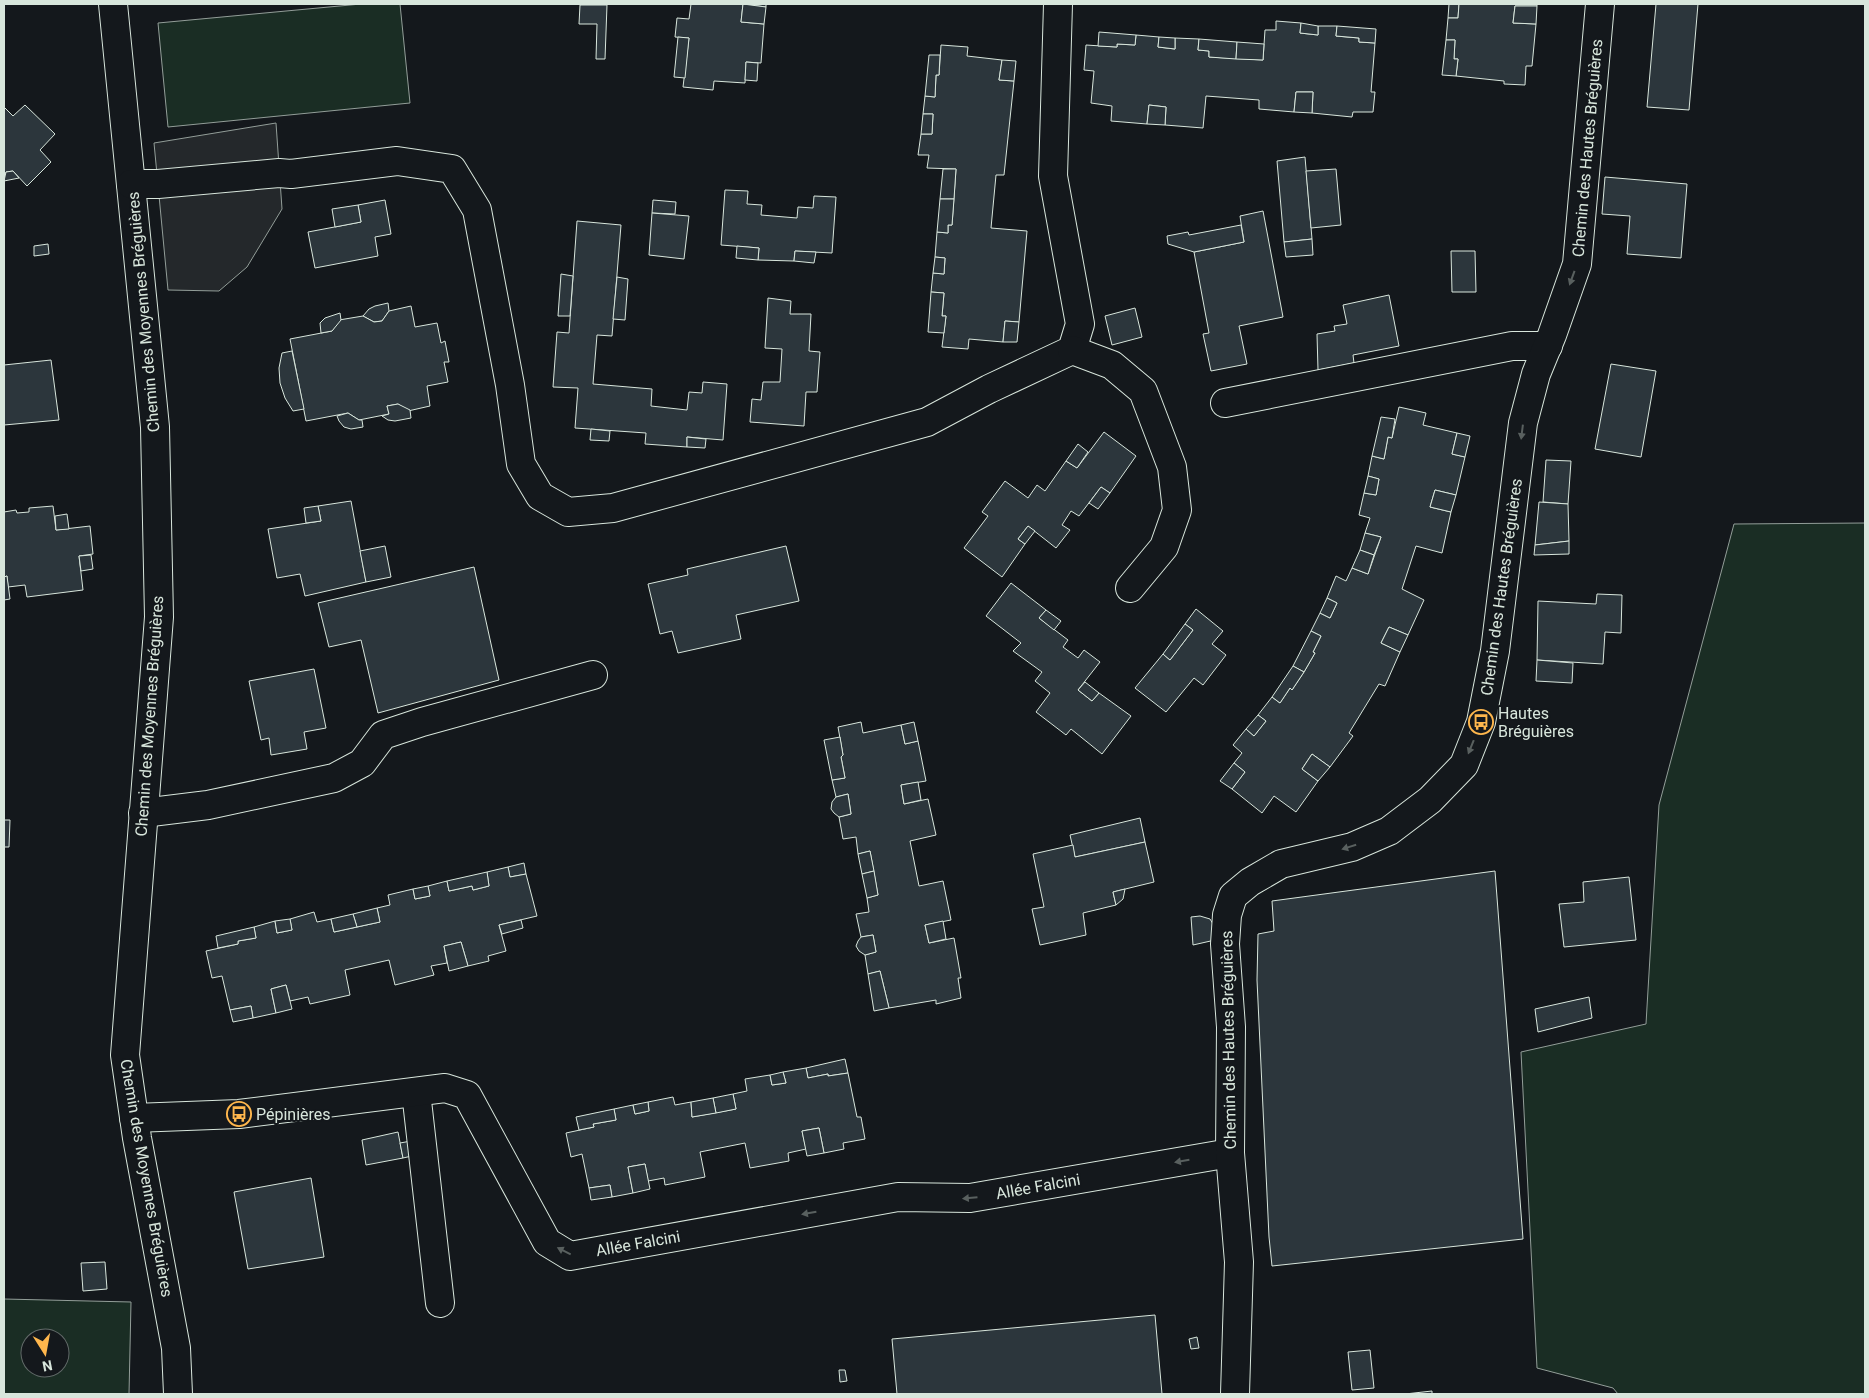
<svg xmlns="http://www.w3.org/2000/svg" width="1869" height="1398" viewBox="0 0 1869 1398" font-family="Roboto,sans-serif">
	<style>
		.green { fill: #1a2d24; stroke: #939e99; fill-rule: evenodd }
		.parking { fill: #24282b; stroke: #939e99 }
		.building { fill: #2c363c; stroke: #d8e6dc }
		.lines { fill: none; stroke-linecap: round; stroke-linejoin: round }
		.minor-casing { stroke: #d8e6dc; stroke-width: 30 }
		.minor { stroke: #14181c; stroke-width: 28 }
		.oneway { fill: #59605f }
		.labels { text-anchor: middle; stroke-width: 4; stroke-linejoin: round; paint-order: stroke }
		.street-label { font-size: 16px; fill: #d8e6dc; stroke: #14181c }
		.poi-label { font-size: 16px; fill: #d8e6dc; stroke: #14181c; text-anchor: start }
	</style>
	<rect width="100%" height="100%" fill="#14181c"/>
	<g class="green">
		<polygon points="361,4 400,4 410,103 168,127 158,23"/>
		<polygon points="1865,523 1865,1394 1618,1394 1613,1388 1537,1368 1521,1052 1646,1024 1659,805 1734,524"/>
		<path d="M4 1299 131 1302 129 1394H4ZM30 1338H60V1368H30Z"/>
	</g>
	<polygon class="parking" points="276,123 282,209 247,267 219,291 168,290 154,143"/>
	<g class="building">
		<polygon points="691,4 766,4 766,7 743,4 741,22 764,24 761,63 746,62 745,83 714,81 713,90 683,87 689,38 675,37 677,18 689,19"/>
		<polygon points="743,4 766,7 764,24 741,22"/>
		<polygon points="1449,4 1459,4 1458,18 1448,18"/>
		<polygon points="1459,4 1537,4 1537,6 1515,6 1513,23 1536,24 1532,66 1526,66 1525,85 1504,84 1504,81 1456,76 1458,59 1454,59 1455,40 1446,40 1448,18 1458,18"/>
		<polygon points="1656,4 1698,4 1689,110 1647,107"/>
		<polygon points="580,5 607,5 605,59 596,59 597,24 579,24"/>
		<polygon points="1515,6 1537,6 1536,24 1513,23"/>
		<polygon points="1276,21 1301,23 1300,33 1318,35 1318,26 1337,26 1336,36 1359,38 1359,42 1375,43 1371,92 1375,92 1373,112 1353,112 1352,117 1312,113 1313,92 1296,92 1294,112 1259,109 1259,100 1206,96 1203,128 1165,125 1166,107 1149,105 1147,124 1111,121 1112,106 1091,103 1094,71 1084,70 1086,45 1117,47 1117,44 1135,45 1136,35 1159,37 1158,47 1175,49 1175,38 1199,39 1198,50 1209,51 1209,57 1263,60 1265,30 1276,30"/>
		<polygon points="1301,23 1318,26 1318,35 1300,33"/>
		<polygon points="1337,26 1376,29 1375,43 1359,42 1359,38 1336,36"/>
		<polygon points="1099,32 1136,35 1135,45 1117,44 1117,47 1098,46"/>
		<polygon points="678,37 689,38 685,78 674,77"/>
		<polygon points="1159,37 1175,38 1175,49 1158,47"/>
		<polygon points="1199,39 1237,42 1236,59 1209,57 1209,51 1198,50"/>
		<polygon points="1446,40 1455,40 1454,59 1458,59 1456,76 1442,75"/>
		<polygon points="1237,42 1264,44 1263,60 1236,59"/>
		<polygon points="941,45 968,47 967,56 1002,60 999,80 1014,81 1004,175 996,175 991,228 1027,231 1019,322 1005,321 1003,342 969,339 968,349 942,347 946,316 942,316 944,293 931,292 933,273 944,274 945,258 935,257 937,232 948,233 948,225 952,225 956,169 927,168 929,155 918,155 921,134 932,134 933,114 923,114 925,96 935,97 936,75 939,75"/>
		<polygon points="929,55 940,55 939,75 936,75 935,97 925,96"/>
		<polygon points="1002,60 1016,61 1014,81 999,80"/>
		<polygon points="746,62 758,63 757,81 745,80"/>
		<polygon points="1296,92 1313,92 1312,113 1294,112"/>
		<polygon points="25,105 55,134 40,150 51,162 27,186 13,171 6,172 4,177 4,107 13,116"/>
		<polygon points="1149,105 1166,107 1165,125 1147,124"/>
		<polygon points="923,114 933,114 932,134 921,134"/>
		<polygon points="1305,157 1312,239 1284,242 1277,161"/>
		<polygon points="943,169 956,169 954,199 940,199"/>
		<polygon points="1336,169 1341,225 1311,228 1306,171"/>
		<polygon points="13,171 19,178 4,181 6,172"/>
		<polygon points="1605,177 1687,184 1681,258 1627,254 1630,216 1602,214"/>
		<polygon points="725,190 748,191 747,204 762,205 761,215 797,218 798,207 813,208 814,196 836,197 832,253 795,251 794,261 758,260 759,248 721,245"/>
		<polygon points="940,199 954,199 952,225 948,225 948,233 937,232"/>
		<polygon points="385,200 391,234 375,237 378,256 315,268 308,232 361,222 358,205"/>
		<polygon points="653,200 676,202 675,214 652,213"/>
		<polygon points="358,205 361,222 335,227 332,209"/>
		<polygon points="1263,211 1283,317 1239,326 1247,364 1211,371 1203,334 1209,333 1194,252 1244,242 1240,216"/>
		<polygon points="652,213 689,216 684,259 649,255"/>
		<polygon points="577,221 621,225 612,336 597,335 593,384 652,389 651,406 687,410 689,392 702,393 703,382 727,384 723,440 687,437 687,447 645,444 646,433 575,428 578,388 553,387 557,332 569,333"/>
		<polygon points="1241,225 1244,242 1194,252 1168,244 1167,236 1188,232 1189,235"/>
		<polygon points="1312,239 1313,255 1286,257 1284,242"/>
		<polygon points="48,244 49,254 34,256 34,246"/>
		<polygon points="737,246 759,248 758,260 736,258"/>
		<polygon points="795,251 816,252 814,263 794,261"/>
		<polygon points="1451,251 1475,251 1476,292 1452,292"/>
		<polygon points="935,257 945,258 944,274 933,273"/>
		<polygon points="561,274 573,276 570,316 558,316"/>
		<polygon points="617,277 628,279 625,320 613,319"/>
		<polygon points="931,292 944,293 942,316 946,316 944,333 928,332"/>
		<polygon points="1389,295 1399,346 1353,355 1354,363 1318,370 1317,334 1335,331 1334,326 1347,324 1343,305"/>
		<polygon points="768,298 791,301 790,314 811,314 809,351 820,352 817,392 806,392 804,426 750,422 752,399 761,400 763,382 780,382 782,349 765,348"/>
		<polygon points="388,303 389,311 382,321 374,322 363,316 369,309 375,306"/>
		<polygon points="411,306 415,327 437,323 441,343 445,341 449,362 444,362 448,382 427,386 430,406 408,411 398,404 387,406 389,414 359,420 348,413 306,421 290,339 332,331 339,320 363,316 374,322 382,321 389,311"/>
		<polygon points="1135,308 1142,337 1112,345 1105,316"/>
		<polygon points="340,313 341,320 332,331 321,333 320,323 325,318"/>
		<polygon points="1005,321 1019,322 1017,342 1003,342"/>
		<polygon points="292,351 304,409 293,411 285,398 280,383 279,368 282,353"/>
		<polygon points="51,360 59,420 4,425 4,365"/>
		<polygon points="1611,364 1656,371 1641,457 1595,449"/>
		<polygon points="398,404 410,410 411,418 395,421 388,420 382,416 389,414 387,406"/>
		<polygon points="1399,407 1426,413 1423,425 1457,433 1452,454 1465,457 1456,495 1435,490 1430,507 1451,512 1442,553 1416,546 1402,589 1424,600 1408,635 1389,627 1381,643 1400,652 1385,686 1379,684 1349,733 1353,736 1330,767 1312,754 1302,769 1318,781 1296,812 1274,796 1262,813 1232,789 1245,772 1234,763 1242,753 1233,745 1246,729 1254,736 1266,721 1258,715 1272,697 1280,703 1290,688 1292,690 1304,672 1315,653 1313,652 1321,636 1311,631 1320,613 1330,618 1337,603 1327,598 1336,576 1346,581 1352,568 1368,574 1381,537 1365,533 1370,518 1359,515 1364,493 1376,495 1379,479 1368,476 1372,456 1384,459 1388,437 1392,438"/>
		<polygon points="348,413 359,420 362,420 363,427 351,429 344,427 339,421 337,416"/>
		<polygon points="1381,417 1395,419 1392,438 1388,437 1384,459 1372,456"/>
		<polygon points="591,429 610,431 609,441 590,440"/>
		<polygon points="1104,432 1136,456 1110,493 1101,487 1079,516 1071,511 1062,525 1070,530 1056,548 1028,526 1018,539 1025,544 1002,577 964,548 988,516 982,512 1005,481 1028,498 1037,485 1045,491 1066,461 1077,468"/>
		<polygon points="1457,433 1470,436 1465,457 1452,454"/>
		<polygon points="687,437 706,439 705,448 687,447"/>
		<polygon points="1078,444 1088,452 1077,468 1066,461"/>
		<polygon points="1546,460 1571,461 1568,504 1543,502"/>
		<polygon points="1368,476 1379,479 1376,495 1364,493"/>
		<polygon points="1101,487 1110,493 1098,509 1089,503"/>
		<polygon points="1435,490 1456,495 1451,512 1430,507"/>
		<polygon points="351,501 366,582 305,596 300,574 277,578 268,529 321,521 318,506"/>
		<polygon points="1539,502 1568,504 1569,541 1535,545"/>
		<polygon points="53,506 56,530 90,526 93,554 79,556 83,590 27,597 25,585 8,587 7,576 4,577 4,512 16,510 17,513 29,512 29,508"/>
		<polygon points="318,506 321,521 306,523 304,508"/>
		<polygon points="67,514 69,529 56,530 55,516"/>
		<polygon points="1028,526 1035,531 1025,544 1018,539"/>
		<polygon points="1365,533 1381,537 1374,555 1360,550"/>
		<polygon points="1569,541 1569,554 1534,555 1535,545"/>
		<polygon points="385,546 391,577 366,582 360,551"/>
		<polygon points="786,546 799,601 736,615 741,639 678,653 672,631 660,634 648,584 688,575 687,569"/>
		<polygon points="1360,550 1374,555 1368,574 1352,568"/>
		<polygon points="91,555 93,569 81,571 79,556"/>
		<polygon points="474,567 499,680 378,713 361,640 329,647 318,603"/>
		<polygon points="7,576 10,599 4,600 4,577"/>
		<polygon points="1011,583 1046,610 1039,618 1068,640 1063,647 1078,658 1084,650 1100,662 1078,690 1092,701 1099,693 1131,716 1102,754 1071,729 1066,735 1036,712 1050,693 1035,681 1042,672 1013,651 1021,643 986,616"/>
		<polygon points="1597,594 1622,595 1621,633 1605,632 1603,664 1537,660 1538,601 1596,604"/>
		<polygon points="1327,598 1337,603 1330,618 1320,613"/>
		<polygon points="1196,609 1223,631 1212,644 1226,655 1203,685 1194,678 1166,712 1135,688 1163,654 1170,660 1193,630 1185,624"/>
		<polygon points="1046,610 1061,621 1054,630 1039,618"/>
		<polygon points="1185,624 1193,630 1170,660 1163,654"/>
		<polygon points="1389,627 1408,635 1400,652 1381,643"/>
		<polygon points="1311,631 1321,636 1313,652 1315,653 1304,672 1293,666"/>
		<polygon points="1537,660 1573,663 1572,683 1536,681"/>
		<polygon points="1293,666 1304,672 1292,690 1290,688 1280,703 1272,697"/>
		<polygon points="314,669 326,728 304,732 307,749 271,755 269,738 261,740 249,681"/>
		<polygon points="1085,682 1099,693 1092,701 1078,690"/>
		<polygon points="1258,715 1266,721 1254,736 1246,729"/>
		<polygon points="861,722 863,733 901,725 905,744 918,741 926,781 901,785 904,804 928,799 936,835 910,841 919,886 943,881 951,920 925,925 929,943 954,938 961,978 958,978 961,998 936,1004 936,1000 889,1008 880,971 868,974 865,955 876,952 873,935 861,937 856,914 869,912 867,898 878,895 870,851 858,854 856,837 843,839 839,817 851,814 848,794 836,797 832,780 845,778 841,757 843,755 838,727"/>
		<polygon points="914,722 918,741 905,744 901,725"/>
		<polygon points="840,737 843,755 841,757 845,778 832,780 824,740"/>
		<polygon points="1312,754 1330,767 1318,781 1302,769"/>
		<polygon points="1234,763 1245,772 1232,789 1220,781"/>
		<polygon points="918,782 921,800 904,804 901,785"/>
		<polygon points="848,794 851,814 839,817 834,813 831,809 832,802 836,797"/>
		<polygon points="1140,818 1145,842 1075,857 1070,835"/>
		<polygon points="4,820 10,820 9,847 4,847"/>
		<polygon points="1145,842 1154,882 1113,892 1116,905 1083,913 1086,935 1040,945 1032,909 1044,907 1033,854 1073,845 1075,857"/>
		<polygon points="870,851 874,871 862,874 858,854"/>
		<polygon points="524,863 526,874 510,877 508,867"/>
		<polygon points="508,867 510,877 526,874 537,916 499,925 506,951 488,956 489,961 468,966 461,942 444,946 447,963 431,966 434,975 395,985 389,960 345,970 350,995 310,1004 308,997 290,1001 286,985 271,989 276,1013 253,1018 251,1006 230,1010 222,976 212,978 206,951 238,944 238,941 256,938 254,927 275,921 277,933 292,930 290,919 314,912 317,922 331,919 334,932 380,922 377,908 390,905 388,895 413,889 415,899 430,896 428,886 447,881 449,891 472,886 473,890 489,886 487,872"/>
		<polygon points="874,871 878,895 867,898 862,874"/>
		<polygon points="1495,871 1523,1239 1272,1266 1269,1237 1257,980 1258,934 1274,931 1272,901"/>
		<polygon points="487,872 489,886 473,890 472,886 449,891 447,881"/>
		<polygon points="1629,877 1636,940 1564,947 1559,904 1584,902 1583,882"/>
		<polygon points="428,886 430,896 415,899 413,889"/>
		<polygon points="1125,889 1123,899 1116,905 1113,892"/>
		<polygon points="377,908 380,922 357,927 353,914"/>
		<polygon points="353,914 357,927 334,932 331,919"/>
		<polygon points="1200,916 1210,919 1213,924 1215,940 1193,945 1191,917"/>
		<polygon points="290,919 292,930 277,933 275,921"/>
		<polygon points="521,920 523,928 502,934 499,925"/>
		<polygon points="943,921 946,939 929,943 925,925"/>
		<polygon points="254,927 256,938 238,941 238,944 218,948 216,936"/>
		<polygon points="873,935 876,952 865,955 859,951 856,946 858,941 861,937"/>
		<polygon points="461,942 468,966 449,971 444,946"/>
		<polygon points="880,971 889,1008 874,1011 868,974"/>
		<polygon points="286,985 292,1009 276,1013 271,989"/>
		<polygon points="1589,997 1592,1018 1538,1032 1535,1009"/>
		<polygon points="251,1006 253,1018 233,1022 230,1010"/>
		<polygon points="845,1059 848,1073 828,1076 828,1074 808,1078 806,1068"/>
		<polygon points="806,1068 808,1078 828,1074 828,1076 848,1073 857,1117 861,1117 865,1139 843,1143 844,1149 824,1153 819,1128 802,1131 806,1149 788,1153 789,1161 750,1168 745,1143 700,1152 705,1177 665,1185 664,1178 648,1181 645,1164 628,1167 633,1193 612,1197 610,1185 589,1188 582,1154 571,1157 566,1133 594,1127 593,1124 616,1120 614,1109 633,1105 635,1114 649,1111 648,1102 673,1097 675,1105 691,1102 692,1117 736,1109 733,1094 747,1091 745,1079 770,1075 772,1085 786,1083 783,1072"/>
		<polygon points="783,1072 786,1083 772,1085 770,1075"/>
		<polygon points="733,1094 736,1109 716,1113 713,1098"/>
		<polygon points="713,1098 716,1113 692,1117 691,1102"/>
		<polygon points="648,1102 649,1111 635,1114 633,1105"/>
		<polygon points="614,1109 616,1120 593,1124 594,1127 579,1130 576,1117"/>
		<polygon points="819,1128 824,1153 807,1156 802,1131"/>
		<polygon points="398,1132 403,1158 366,1165 362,1140"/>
		<polygon points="422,1139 425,1153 403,1158 400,1143"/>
		<polygon points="645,1164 650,1189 633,1193 628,1167"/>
		<polygon points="311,1178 324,1257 248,1269 234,1192"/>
		<polygon points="610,1185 612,1197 591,1200 589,1188"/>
		<polygon points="105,1262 107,1289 83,1291 81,1263"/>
		<polygon points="1155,1315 1162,1394 897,1394 892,1339"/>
		<polygon points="1197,1337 1199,1348 1191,1349 1189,1339"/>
		<polygon points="1370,1350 1374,1388 1352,1390 1348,1352"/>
		<polygon points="839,1370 845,1370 847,1381 840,1382"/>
		<polygon points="1432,1391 1432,1394 1405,1394"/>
	</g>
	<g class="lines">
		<defs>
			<g id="minor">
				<polyline points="113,4 155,427 159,617 125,1055 137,1138 176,1348 178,1394"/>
				<polyline points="131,184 158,184 279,173 291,174 397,161 452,169 477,210 510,385 521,464 540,496 568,512 613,508 927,422 989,389 1072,350 1080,324 1053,176 1058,4"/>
				<polyline points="1072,350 1112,365 1143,391 1172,467 1177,510 1164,547 1130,588"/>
				<polyline points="1225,403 1512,346 1548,346"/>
				<polyline points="143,813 208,805 334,778 362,763 383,735 422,722 593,675"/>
				<polyline points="416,1092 440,1303"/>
				<polyline points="134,1118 239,1114 445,1088 467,1095 547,1242 570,1256 898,1197 970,1198 1230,1153"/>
				<polyline points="1235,1394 1239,1262 1230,1153 1231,1027 1225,944 1227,915 1233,896 1250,882 1281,864 1352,847 1389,831 1430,800 1464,765 1481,722 1495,651 1523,423 1536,374 1552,335 1577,264 1600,4"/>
			</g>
		</defs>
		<use href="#minor" class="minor-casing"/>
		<use href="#minor" class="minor"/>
	</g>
	<defs><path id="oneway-solid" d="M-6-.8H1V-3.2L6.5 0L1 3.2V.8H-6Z" transform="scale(1.25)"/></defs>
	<g class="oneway">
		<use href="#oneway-solid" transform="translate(1572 278) rotate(110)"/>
		<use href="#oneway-solid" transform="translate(1522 432) rotate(97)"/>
		<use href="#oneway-solid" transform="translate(1471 747) rotate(112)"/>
		<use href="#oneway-solid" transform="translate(1349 847) rotate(163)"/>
		<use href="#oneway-solid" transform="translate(1182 1161) rotate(170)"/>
		<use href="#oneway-solid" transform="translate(970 1198) rotate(175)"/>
		<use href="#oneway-solid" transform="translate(809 1213) rotate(170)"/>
		<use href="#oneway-solid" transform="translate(564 1251) rotate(-153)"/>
	</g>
	<defs>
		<symbol id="bus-ring" viewBox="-11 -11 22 22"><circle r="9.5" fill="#14181c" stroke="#ffb74d" stroke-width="1.5"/><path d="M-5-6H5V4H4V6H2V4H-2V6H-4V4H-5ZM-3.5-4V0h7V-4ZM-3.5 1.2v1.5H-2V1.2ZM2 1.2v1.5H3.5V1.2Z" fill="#ffb74d"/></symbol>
	</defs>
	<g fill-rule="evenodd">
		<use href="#bus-ring" x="1467" y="708" width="28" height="28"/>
		<use href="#bus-ring" x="225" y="1100" width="28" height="28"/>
	</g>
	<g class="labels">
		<g class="street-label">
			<text transform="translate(1587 148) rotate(-85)" y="6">Chemin des Hautes Bréguières</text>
			<text transform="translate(143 312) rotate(-95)" y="6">Chemin des Moyennes Bréguières</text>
			<text transform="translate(1501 587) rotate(-82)" y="6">Chemin des Hautes Bréguières</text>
			<text transform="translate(149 716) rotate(-86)" y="6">Chemin des Moyennes Bréguières</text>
			<text transform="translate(1228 1040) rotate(-91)" y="6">Chemin des Hautes Bréguières</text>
			<text transform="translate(147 1178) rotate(80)" y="6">Chemin des Moyennes Bréguières</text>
			<text transform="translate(1038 1186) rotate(-10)" y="6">Allée Falcini</text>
			<text transform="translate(638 1243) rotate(-10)" y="6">Allée Falcini</text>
		</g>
		<g class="poi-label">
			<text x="1498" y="719">Hautes<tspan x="1498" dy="18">Bréguières</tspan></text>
			<text x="256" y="1120">Pépinières</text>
		</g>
	</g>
	<rect width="1869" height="1398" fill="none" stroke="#d8e6dc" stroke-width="10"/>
	<g transform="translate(45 1353) rotate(169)"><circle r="24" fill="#14181c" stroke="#626a69"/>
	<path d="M0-4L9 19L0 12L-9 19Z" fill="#ffb74d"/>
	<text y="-8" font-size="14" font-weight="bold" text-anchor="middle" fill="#d8e6dc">N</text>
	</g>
</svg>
